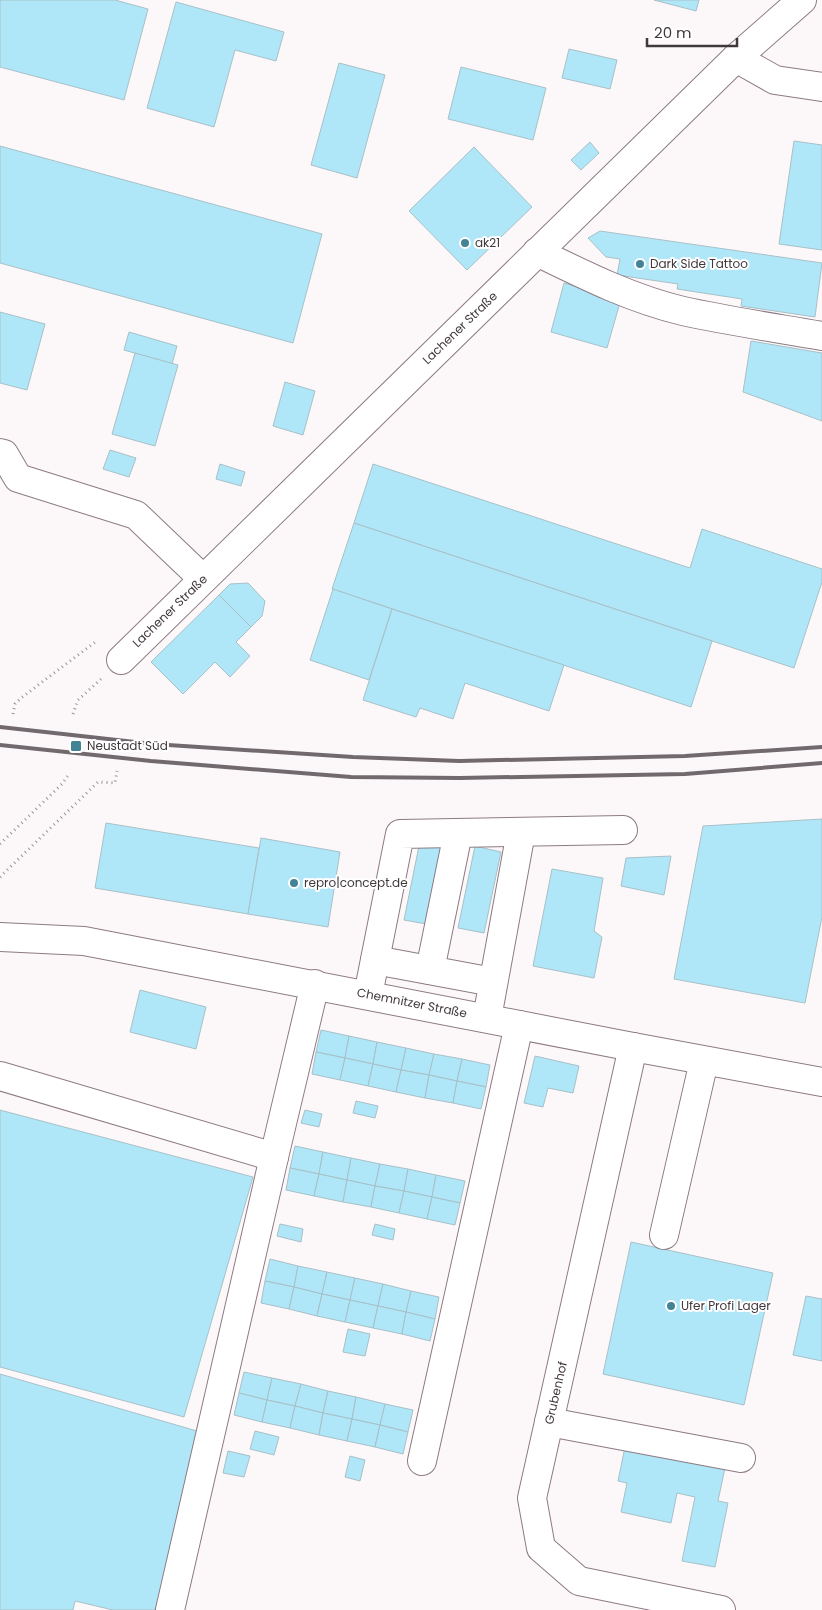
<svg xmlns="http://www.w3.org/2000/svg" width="822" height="1610" viewBox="0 0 822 1610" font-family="Poppins,sans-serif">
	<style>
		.building { fill: #afe7f8; stroke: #a8c0c7 }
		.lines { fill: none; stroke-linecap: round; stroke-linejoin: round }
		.minor-casing { stroke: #8d7a84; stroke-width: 30 }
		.path { stroke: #9a9397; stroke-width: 3; stroke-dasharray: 1 4; stroke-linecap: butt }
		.minor { stroke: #fff; stroke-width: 28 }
		.rail { stroke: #71696e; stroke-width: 4 }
		.poi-dot { fill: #428396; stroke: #fff; stroke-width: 2 }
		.labels { text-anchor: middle; stroke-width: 4; stroke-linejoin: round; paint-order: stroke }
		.poi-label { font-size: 12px; fill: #41383d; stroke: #fff; text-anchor: start }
		.street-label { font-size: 12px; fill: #41383d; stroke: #fff }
	</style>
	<rect width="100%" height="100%" fill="#fcf8fa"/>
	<g class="building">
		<polygon points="0,0 115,0 148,9 124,100 0,67"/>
		<polygon points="654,0 699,0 696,11"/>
		<polygon points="176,2 284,32 276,61 235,50 214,127 147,108"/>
		<polygon points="569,49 617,60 610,89 562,78"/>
		<polygon points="339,63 385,75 357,178 311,165"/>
		<polygon points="461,67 546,88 533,140 448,119"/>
		<polygon points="794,141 822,145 822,250 779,244"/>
		<polygon points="590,142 599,153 581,170 571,160"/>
		<polygon points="0,146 322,234 293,343 0,263"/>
		<polygon points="474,147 532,207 467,270 409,211"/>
		<polygon points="600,231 822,263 815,317 741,306 742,299 677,289 678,284 617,275 620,259 606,257 588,238"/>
		<polygon points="564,283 621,299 607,348 551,332"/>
		<polygon points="0,312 45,324 27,390 0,383"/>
		<polygon points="129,332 177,346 172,364 124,350"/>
		<polygon points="751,341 822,353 822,421 743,392"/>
		<polygon points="135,353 178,365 155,446 112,434"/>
		<polygon points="285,382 315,391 303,435 273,426"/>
		<polygon points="110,450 136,458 129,477 103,469"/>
		<polygon points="220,464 245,472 241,486 216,479"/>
		<polygon points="373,464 690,568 702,529 822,569 822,582 794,668 354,523"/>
		<polygon points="354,523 712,641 691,707 332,589"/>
		<polygon points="248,583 265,601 262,616 251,627 219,595 230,584"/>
		<polygon points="333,589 392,609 369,680 310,660"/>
		<polygon points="219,595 251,627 236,642 250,656 230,677 215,662 183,694 151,662"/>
		<polygon points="392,609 564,665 549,711 465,683 453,719 420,708 416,717 363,700"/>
		<polygon points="822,819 822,917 805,1003 674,979 703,826"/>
		<polygon points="106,823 259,848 248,914 95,888"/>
		<polygon points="421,836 449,842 432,925 404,920"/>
		<polygon points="261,838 340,852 328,927 248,914"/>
		<polygon points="475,846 501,852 484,933 458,928"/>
		<polygon points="671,856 664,895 621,886 626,858"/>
		<polygon points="552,869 603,878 594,931 602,937 594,978 533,966"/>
		<polygon points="140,990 206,1007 196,1049 130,1032"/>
		<polygon points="321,1030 349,1036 345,1058 316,1052"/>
		<polygon points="349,1036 377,1042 373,1064 345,1058"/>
		<polygon points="377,1042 406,1048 401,1070 373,1064"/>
		<polygon points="406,1048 434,1054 429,1075 401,1070"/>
		<polygon points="316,1052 345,1058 340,1080 312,1074"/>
		<polygon points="434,1054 462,1059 457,1081 429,1075"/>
		<polygon points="535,1056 579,1066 573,1093 548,1088 543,1107 524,1103"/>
		<polygon points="345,1058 373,1064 368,1086 340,1080"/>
		<polygon points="462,1059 490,1065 486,1087 457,1081"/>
		<polygon points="373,1064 401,1070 396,1092 368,1086"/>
		<polygon points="401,1070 429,1075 425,1098 396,1092"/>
		<polygon points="429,1075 457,1081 453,1103 425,1098"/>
		<polygon points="457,1081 486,1087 481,1109 453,1103"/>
		<polygon points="356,1101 378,1106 375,1118 353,1113"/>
		<polygon points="0,1110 253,1177 184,1417 0,1367"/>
		<polygon points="305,1110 322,1114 319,1127 301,1123"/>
		<polygon points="295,1146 323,1152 319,1174 290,1168"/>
		<polygon points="323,1152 351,1158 347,1180 319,1174"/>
		<polygon points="351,1158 380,1164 375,1186 347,1180"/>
		<polygon points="380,1164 408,1169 404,1191 375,1186"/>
		<polygon points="290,1168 319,1174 314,1196 286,1190"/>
		<polygon points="408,1169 436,1175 432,1197 404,1191"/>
		<polygon points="319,1174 347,1180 343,1202 314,1196"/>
		<polygon points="436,1175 465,1181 460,1203 432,1197"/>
		<polygon points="347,1180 375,1186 371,1207 343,1202"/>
		<polygon points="375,1186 404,1191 399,1213 371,1207"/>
		<polygon points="404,1191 432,1197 427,1219 399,1213"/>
		<polygon points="432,1197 460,1203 455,1225 427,1219"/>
		<polygon points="280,1224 303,1229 301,1242 277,1236"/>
		<polygon points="375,1224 395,1229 393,1240 372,1235"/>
		<polygon points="631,1242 773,1273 744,1405 603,1374"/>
		<polygon points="270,1259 298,1266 294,1287 265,1281"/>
		<polygon points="298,1266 327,1272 322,1294 294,1287"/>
		<polygon points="327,1272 355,1278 350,1300 322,1294"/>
		<polygon points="355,1278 383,1284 378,1306 350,1300"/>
		<polygon points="265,1281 294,1287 289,1309 261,1303"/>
		<polygon points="383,1284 411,1291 406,1312 378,1306"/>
		<polygon points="294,1287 322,1294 317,1316 289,1309"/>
		<polygon points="411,1291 439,1297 435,1319 406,1312"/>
		<polygon points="322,1294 350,1300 345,1322 317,1316"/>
		<polygon points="806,1296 822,1299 822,1361 793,1355"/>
		<polygon points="350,1300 378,1306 373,1328 345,1322"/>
		<polygon points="378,1306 406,1312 402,1334 373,1328"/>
		<polygon points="406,1312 435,1319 430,1341 402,1334"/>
		<polygon points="348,1329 370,1334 365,1356 343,1352"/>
		<polygon points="244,1372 272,1378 267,1400 239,1393"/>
		<polygon points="0,1374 204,1433 155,1610 113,1610 75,1601 73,1610 0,1610"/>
		<polygon points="272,1378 301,1384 295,1406 267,1400"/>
		<polygon points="301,1384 328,1391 323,1413 295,1406"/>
		<polygon points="328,1391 356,1397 352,1419 323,1413"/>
		<polygon points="239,1393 267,1400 262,1422 234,1415"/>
		<polygon points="356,1397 385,1404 380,1425 352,1419"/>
		<polygon points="267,1400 295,1406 290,1428 262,1422"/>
		<polygon points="385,1404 413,1410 408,1432 380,1425"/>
		<polygon points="295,1406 323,1413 319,1435 290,1428"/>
		<polygon points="323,1413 352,1419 347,1441 319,1435"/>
		<polygon points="352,1419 380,1425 375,1447 347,1441"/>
		<polygon points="380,1425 408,1432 403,1454 375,1447"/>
		<polygon points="255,1431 279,1437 274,1455 250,1449"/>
		<polygon points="625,1447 725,1468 718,1501 728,1503 715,1567 682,1561 695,1497 677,1493 671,1523 621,1512 627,1483 618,1481"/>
		<polygon points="228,1451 250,1456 244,1477 223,1473"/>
		<polygon points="350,1456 365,1460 360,1481 345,1477"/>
	</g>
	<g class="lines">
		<defs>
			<g id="minor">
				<polyline points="736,58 775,80 822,87"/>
				<path d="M537 252C584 275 632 299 683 311 729 321 776 328 822 336"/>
				<polyline points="0,453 4,454 18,478 136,515 203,579"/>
				<polyline points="121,660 736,58 802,0"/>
				<polyline points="0,937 84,941 633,1047 822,1082"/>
				<polyline points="375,960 493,982"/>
				<polyline points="430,970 458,833"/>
				<polyline points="368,995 400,834 623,830"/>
				<polyline points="487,1018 521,832"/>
				<polyline points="633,1047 532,1498 541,1548 579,1581 721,1610"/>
				<polyline points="0,1076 274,1157"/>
				<polyline points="664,1235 704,1061"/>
				<polyline points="549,1422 741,1458"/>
				<polyline points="422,1461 519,1025"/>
				<polyline points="170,1610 274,1157 315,984"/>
			</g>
		</defs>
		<use href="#minor" class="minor-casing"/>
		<g class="path">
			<polyline points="13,714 15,704 21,698 98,640"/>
			<polyline points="73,714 78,700 101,679"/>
			<polyline points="0,844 62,784 69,774"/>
			<polyline points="0,877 98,782 115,783 117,771"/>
		</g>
		<use href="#minor" class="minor"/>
		<g class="rail">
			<polyline points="0,727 153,744 353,757 459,761 685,756 822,747"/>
			<polyline points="0,745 151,761 351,777 460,778 685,774 822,763"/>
		</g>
	</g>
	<g class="poi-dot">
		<circle cx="465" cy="243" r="5"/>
		<circle cx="640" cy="264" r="5"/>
		<rect x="70" y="740" width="12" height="12" rx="2.5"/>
		<circle cx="294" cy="883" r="5"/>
		<circle cx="671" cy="1306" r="5"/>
	</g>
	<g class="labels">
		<g class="poi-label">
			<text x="475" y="247">ak21</text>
			<text x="650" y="268">Dark Side Tattoo</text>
			<text x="87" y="750">Neustadt Süd</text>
			<text x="304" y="887">repro|concept.de</text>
			<text x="681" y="1310">Ufer Profi Lager</text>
		</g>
		<g class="street-label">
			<text transform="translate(460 328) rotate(-44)" y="4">Lachener Straße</text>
			<text transform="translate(170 611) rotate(-44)" y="4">Lachener Straße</text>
			<text transform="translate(412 1003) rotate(11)" y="4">Chemnitzer Straße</text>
			<text transform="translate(556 1393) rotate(-77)" y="4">Grubenhof</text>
		</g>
	</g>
	<path d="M647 38v8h90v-8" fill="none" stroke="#41383d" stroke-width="2.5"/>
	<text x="654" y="38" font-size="15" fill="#41383d" stroke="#ffffff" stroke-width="4" paint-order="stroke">20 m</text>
</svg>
